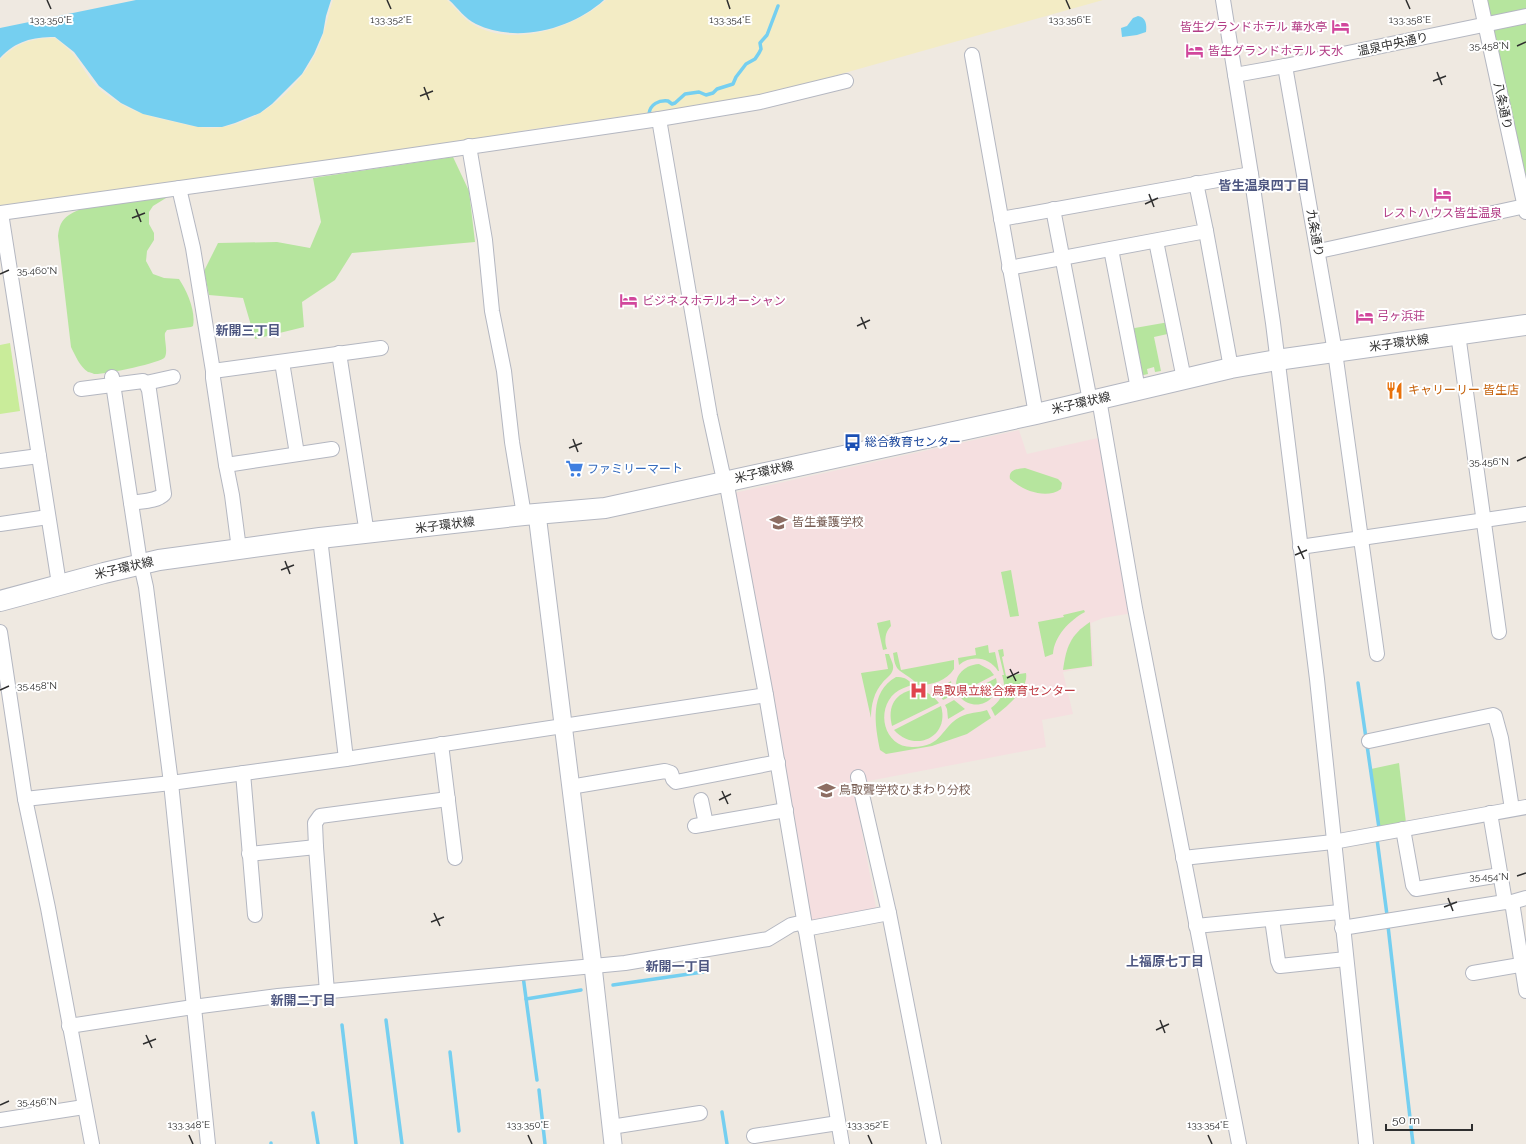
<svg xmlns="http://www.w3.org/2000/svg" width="1526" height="1144" viewBox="0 0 1526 1144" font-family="Raleway,'Noto Sans JP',sans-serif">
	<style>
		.medical { fill: #f5dfe0 }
		.green { fill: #b6e59e }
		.sand { fill: #f3ecc5 }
		.pitch { fill: #c9ec9a }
		.water { fill: #75cff0 }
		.pier { fill: #efe9e1 }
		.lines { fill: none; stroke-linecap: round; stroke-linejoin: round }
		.stream { stroke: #75cff0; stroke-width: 3.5 }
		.minor-casing { stroke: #b4b7c1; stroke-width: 16 }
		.tertiary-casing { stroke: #b4b7c1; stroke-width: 19 }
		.secondary-casing { stroke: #b4b7c1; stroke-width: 22 }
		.minor { stroke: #fff; stroke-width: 14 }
		.tertiary { stroke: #fff; stroke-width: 17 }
		.secondary { stroke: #fff; stroke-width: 20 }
		.ticks { fill: none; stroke: #2e2e2e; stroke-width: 1.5 }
		.labels { text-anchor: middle; stroke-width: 4; stroke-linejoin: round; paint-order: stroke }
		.hotel-label { font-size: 12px; fill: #b23c85; stroke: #fff; text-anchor: start }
		.street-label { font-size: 12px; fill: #2e2e2e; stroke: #fff }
		.food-label { font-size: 12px; fill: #c56008; stroke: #fff; text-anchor: start }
		.transit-label { font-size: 12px; fill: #164399; stroke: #fff; text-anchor: start }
		.shop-label { font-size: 12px; fill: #366cbe; stroke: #fff; text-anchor: start }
		.education-label { font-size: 12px; fill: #785e54; stroke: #fff; text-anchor: start }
		.health-label { font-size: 12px; fill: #be3a42; stroke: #fff; text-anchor: start }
		.neighbourhood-label { font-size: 13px; font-weight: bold; fill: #4d5680; stroke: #fff }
		.ticks-label { font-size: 10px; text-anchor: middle; fill: #2e2e2e; stroke: #fff; stroke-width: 4; stroke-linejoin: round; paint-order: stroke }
	</style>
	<rect width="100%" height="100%" fill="#efe9e1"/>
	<polygon class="medical" points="1019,430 1027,454 1102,437 1133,613 1103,618 1091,623 1094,666 1063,672 1073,714 1042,720 1046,747 853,784 876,907 873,911 814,922 810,919 734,493"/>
	<g class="green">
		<polygon points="1485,0 1526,0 1526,189"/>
		<polygon points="453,157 469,191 475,242 352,253 335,280 302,302 304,327 255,339 243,298 209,295 204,271 218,243 277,242 310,248 321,222 313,178"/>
		<path d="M167 195 166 198 153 206 149 212V224L154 233V240L147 251 146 261 153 274 164 278 179 279C187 291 196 311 193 326L191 327 167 330 165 333C164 340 168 350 165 357 162 363 102 375 94 374 92 373 90 372 88 372 80 367 75 355 71 347L58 236C59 227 61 220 69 215 87 202 144 199 167 195Z"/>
		<polygon points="1169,322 1172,333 1154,337 1161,371 1155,372 1154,367 1147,369 1148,374 1139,376 1129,329"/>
		<path d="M1025 468 1058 479 1062 483 1061 489C1046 500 1022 490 1010 479 1008 469 1018 469 1025 468Z"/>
		<polygon points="1011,570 1019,616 1010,617 1001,572"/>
		<path d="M1084 610 1085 612C1070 620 1054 636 1053 654L1045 657 1038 622 1064 617 1063 615Z"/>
		<path d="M890 620 891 626C885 632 884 641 887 649L883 650 877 623Z"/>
		<path d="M1090 622 1092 666 1063 670C1066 648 1070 635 1090 622Z"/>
		<path d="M988 645 989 653 995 652 999 671H998C990 658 972 654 959 665L958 658 976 655 975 648Z"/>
		<path d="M1003 649 1004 656 1002 657 1006 676 1026 673C1029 689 1006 707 995 716L991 708C1002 700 1007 689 1002 675H1004L998 650Z"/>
		<path d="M897 652 901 670 954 660V669C946 681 933 685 918 685 912 677 898 672 896 666 894 662 894 658 893 653Z"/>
		<path d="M885 654H889C890 658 894 664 893 669 892 675 886 678 883 682 874 692 871 705 871 718L861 673 888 669Z"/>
		<path d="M979 664 990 670 994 675 958 694C951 678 963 665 979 664Z"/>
		<path d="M896 677C903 677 907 678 912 684V685C906 687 900 689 895 693 875 710 884 748 913 747 943 747 941 727 960 717 969 712 978 713 987 710L991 718 967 734 932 746 886 754 880 750C875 725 869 692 896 677Z"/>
		<path d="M996 678C1002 700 975 714 960 697Z"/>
		<polygon points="951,681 953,695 943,700 940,695 933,690 940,688"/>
		<path d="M915 689C926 691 932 694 939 703L892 726C887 706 895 693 915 689Z"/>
		<polygon points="954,700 965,709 948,719 947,709 945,705"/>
		<path d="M941 706C950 736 916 754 894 730Z"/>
		<polygon points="1399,763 1406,823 1380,828 1371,769"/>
	</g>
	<path class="sand" d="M333 0H447C456 8 463 19 474 25 514 48 574 28 606 0H1103L763 96 520 131 466 143 0 208V60C16 43 32 38 55 38 61 43 68 48 73 54 81 64 87 76 96 86 103 93 113 99 121 104 138 114 156 118 175 122 191 126 207 130 223 127 262 121 297 89 315 55 324 38 327 18 333 0Z"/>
	<polygon class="pitch" points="10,343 20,411 0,414 0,345"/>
	<g class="water">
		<path d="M132 0H331L326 16 323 33 314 54 302 74 272 104 260 113 235 123 222 127H198L143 114 121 103 99 86 74 52 55 37C32 37 16 41 0 58V27Z"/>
		<path d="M449 0H604C572 29 517 44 476 24 465 19 458 8 449 0Z"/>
		<path d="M1138 16C1146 17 1147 25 1146 32L1137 35 1122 37 1121 28 1127 26 1133 18Z"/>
	</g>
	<polygon class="pier" points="124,0 136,0 0,28 0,25"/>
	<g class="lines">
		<g class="stream">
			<path d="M649 114C650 104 659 100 668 101L672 104 675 103 685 94 699 92 706 95 713 93 717 89 733 84 736 77 746 64 755 59 759 53 761 49 760 43 767 35 778 6"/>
			<polyline points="1358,683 1379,828"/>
			<polyline points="1377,839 1387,915"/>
			<polyline points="1388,926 1413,1144"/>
			<polyline points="523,976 537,1080"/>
			<polyline points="613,985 703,972"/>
			<polyline points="526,999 581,990"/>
			<polyline points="386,1020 402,1144"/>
			<polyline points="342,1025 356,1144"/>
			<polyline points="450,1052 459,1131"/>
			<polyline points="539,1090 545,1144"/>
			<polyline points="722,1112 727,1144"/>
			<polyline points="313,1113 318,1144"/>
			<polyline points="271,1143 271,1144"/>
		</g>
		<defs>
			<g id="minor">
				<polyline points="1223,0 1251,174"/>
				<polyline points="1480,0 1526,212"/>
				<polyline points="972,55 1036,414"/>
				<polyline points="1285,66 1335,352 1377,654"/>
				<polyline points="1235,75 1285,66 1526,16"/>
				<polyline points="659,119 710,416 722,471 728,491 766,695 842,1144"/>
				<polyline points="469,146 485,240 492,311 504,371 512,442 524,515"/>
				<polyline points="179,188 193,248 213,371 213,378 226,465 232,495 239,549"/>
				<polyline points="1053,209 1090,401"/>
				<polyline points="0,213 352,164 659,119 760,102 846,81"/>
				<polyline points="1,213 59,584"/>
				<polyline points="1001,219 1251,174 1273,323 1317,679 1366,1144"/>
				<polyline points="1206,231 1231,368"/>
				<polyline points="1156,241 1184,379"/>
				<polyline points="1111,249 1138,389"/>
				<polyline points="1319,251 1525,206"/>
				<polyline points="1009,268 1206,231 1196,183"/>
				<polyline points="1458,334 1499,632"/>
				<polyline points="339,353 367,534"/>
				<polyline points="282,362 297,454"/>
				<polyline points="213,371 381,348"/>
				<polyline points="112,377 139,556 146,587 171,783 208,1144"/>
				<polyline points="146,383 173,377"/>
				<path d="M81 389 143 381 146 383 149 390 164 494C156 502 141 501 131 503"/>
				<polyline points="1099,399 1135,608 1239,1144"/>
				<polyline points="0,461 39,456"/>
				<polyline points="226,465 332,449"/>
				<polyline points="0,524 48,517"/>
				<polyline points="320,538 346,759"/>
				<polyline points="1300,547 1526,514"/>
				<polyline points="0,632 25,799 48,908 92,1144"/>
				<polyline points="1369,741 1493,715 1495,716 1501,738 1512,809"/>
				<polyline points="441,744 455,858"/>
				<polyline points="243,773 255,915"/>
				<polyline points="858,777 889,913 934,1144"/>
				<polyline points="570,787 665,771 671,773 673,779 676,782 778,762"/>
				<polyline points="25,799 171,783 346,759 766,695"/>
				<polyline points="701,800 706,824"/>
				<polyline points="1490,813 1505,902"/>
				<polyline points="695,826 786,810"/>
				<polyline points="1403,829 1413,885 1416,889 1500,875"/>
				<polyline points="316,847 315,823 320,816 448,799"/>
				<polyline points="249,854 316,847 327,992"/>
				<polyline points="1183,858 1333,842 1526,807"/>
				<polyline points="1512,902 1526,898"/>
				<polyline points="1272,919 1278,961 1280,966 1346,959"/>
				<polyline points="1196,926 1340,912"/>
				<polyline points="1342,928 1505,902 1512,902 1526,991"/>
				<polyline points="805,929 889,913"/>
				<polyline points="1473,973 1526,964"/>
				<polyline points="69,1026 193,1007 278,996 625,963 768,939 791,925 804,922"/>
				<polyline points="0,1120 84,1107"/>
				<polyline points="611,1127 700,1113"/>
				<polyline points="754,1136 838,1123"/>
			</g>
			<polyline id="tertiary" points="537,514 593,966 613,1144"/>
			<polyline id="secondary" points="0,601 104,573 159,560 320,538 524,515 605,508 1036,414 1231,368 1277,360 1526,325"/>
		</defs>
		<use href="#minor" class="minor-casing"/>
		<use href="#tertiary" class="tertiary-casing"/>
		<use href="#secondary" class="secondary-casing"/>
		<use href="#minor" class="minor"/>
		<use href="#tertiary" class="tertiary"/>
		<use href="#secondary" class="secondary"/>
	</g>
	<path class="ticks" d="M47 0 51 9M387 0 391 9M727 0 730 9M1066 0 1070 9M1406 0 1410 9M1517 46 1526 42M1437 72 1442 85M1433 81 1446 76M424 87 429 100M420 96 433 91M1149 194 1154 207M1145 204 1158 198M136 209 141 222M132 218 145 213M0 274 9 270M861 317 866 329M857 326 870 320M573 439 578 452M569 448 582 443M1517 461 1526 457M1298 546 1304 559M1295 555 1307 550M285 561 290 574M281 570 294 565M1010 669 1016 681M1007 678 1019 672M0 690 9 686M722 791 728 804M719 800 731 794M1517 876 1526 873M1448 898 1453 911M1444 907 1457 902M434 913 440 926M431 922 444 917M1160 1020 1165 1033M1156 1030 1169 1024M146 1035 152 1048M143 1044 156 1039M0 1105 9 1101M189 1135 193 1144M528 1135 532 1144M868 1135 872 1144M1208 1135 1212 1144"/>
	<defs>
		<symbol id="hotel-bare" viewBox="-9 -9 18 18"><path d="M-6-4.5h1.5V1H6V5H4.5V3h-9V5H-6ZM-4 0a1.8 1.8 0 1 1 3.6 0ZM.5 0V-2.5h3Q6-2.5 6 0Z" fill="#d1479c" stroke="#fff" stroke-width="2.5" paint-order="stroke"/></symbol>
		<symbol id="restaurant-bare" viewBox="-9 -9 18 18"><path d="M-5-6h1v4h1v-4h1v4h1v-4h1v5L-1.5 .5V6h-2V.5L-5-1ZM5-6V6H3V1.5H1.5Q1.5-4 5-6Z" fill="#e8710a" stroke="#fff" stroke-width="2.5" paint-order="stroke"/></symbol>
		<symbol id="bus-bare" viewBox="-9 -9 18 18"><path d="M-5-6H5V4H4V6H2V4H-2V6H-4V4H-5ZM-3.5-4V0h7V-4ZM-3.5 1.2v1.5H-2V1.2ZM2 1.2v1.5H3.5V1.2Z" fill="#1a4fb4" stroke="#fff" stroke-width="2.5" paint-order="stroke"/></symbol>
		<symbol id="supermarket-bare" viewBox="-9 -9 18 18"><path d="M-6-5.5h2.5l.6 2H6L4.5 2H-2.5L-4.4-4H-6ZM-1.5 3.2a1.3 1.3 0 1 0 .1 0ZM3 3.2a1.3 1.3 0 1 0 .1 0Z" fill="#3f7fe0" stroke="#fff" stroke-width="2.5" paint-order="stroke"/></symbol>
		<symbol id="school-bare" viewBox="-9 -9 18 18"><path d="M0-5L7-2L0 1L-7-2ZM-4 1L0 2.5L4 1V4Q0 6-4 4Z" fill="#8d6e63" stroke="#fff" stroke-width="2.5" paint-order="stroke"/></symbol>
		<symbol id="hospital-bare" viewBox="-9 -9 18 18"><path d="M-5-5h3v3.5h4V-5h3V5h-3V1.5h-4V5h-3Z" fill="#e0444e" stroke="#fff" stroke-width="2.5" paint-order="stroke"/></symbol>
	</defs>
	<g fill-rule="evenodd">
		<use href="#hotel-bare" x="1328" y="14" width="25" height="25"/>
		<use href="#hotel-bare" x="1182" y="38" width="25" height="25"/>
		<use href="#hotel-bare" x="1430" y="182" width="25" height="25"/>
		<use href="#hotel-bare" x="616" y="288" width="25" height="25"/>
		<use href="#hotel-bare" x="1352" y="304" width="25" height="25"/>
		<use href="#restaurant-bare" x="1382" y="378" width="25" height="25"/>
		<use href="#bus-bare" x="840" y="430" width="25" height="25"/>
		<use href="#supermarket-bare" x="562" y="456" width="25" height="25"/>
		<use href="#school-bare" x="766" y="510" width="25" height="25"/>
		<use href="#hospital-bare" x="906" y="678" width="25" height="25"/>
		<use href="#school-bare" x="814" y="778" width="25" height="25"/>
	</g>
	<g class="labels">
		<g class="hotel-label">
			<text x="1327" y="31" text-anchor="end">皆生グランドホテル 華水亭</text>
			<text x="1208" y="55">皆生グランドホテル 天水</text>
			<text x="1442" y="217" text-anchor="middle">レストハウス皆生温泉</text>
			<text x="642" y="305">ビジネスホテルオーシャン</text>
			<text x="1377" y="320">弓ヶ浜荘</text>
		</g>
		<g class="street-label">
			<text transform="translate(1393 44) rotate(-12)" y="4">温泉中央通り</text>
			<text transform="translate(1503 106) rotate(78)" y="4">八条通り</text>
			<text transform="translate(1315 233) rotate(80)" y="4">九条通り</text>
			<text transform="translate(1399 343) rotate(-8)" y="4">米子環状線</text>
			<text transform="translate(1081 403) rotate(-13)" y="4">米子環状線</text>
			<text transform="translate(764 472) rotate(-13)" y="4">米子環状線</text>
			<text transform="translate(445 525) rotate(-7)" y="4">米子環状線</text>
			<text transform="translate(124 568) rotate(-13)" y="4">米子環状線</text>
		</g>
		<g class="food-label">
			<text x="1408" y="394">キャリーリー 皆生店</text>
		</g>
		<g class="transit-label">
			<text x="865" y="446">総合教育センター</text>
		</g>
		<g class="shop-label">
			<text x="587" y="473">ファミリーマート</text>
		</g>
		<g class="education-label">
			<text x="792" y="526">皆生養護学校</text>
			<text x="839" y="794">鳥取聾学校ひまわり分校</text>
		</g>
		<g class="health-label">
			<text x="932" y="695">鳥取県立総合療育センター</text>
		</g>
		<g class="neighbourhood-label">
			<text x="1264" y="190">皆生温泉四丁目</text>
			<text x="248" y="335">新開三丁目</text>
			<text x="1165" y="966">上福原七丁目</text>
			<text x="678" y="971">新開一丁目</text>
			<text x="303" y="1005">新開二丁目</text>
		</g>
	</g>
	<g class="ticks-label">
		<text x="51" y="23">133.350°E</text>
		<text x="391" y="23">133.352°E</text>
		<text x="730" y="23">133.354°E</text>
		<text x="1070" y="23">133.356°E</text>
		<text x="1410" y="23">133.358°E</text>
		<text x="1489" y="49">35.458°N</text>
		<text x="37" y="274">35.460°N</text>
		<text x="1489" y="465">35.456°N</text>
		<text x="37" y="689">35.458°N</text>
		<text x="1489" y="880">35.454°N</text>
		<text x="37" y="1105">35.456°N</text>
		<text x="189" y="1128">133.348°E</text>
		<text x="528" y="1128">133.350°E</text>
		<text x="868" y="1128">133.352°E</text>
		<text x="1208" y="1128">133.354°E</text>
	</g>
	<path d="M1386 1124v6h86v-6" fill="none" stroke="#2e2e2e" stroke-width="2"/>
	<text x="1392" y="1124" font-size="12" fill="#2e2e2e" stroke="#ffffff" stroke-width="3" paint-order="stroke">50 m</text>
</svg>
